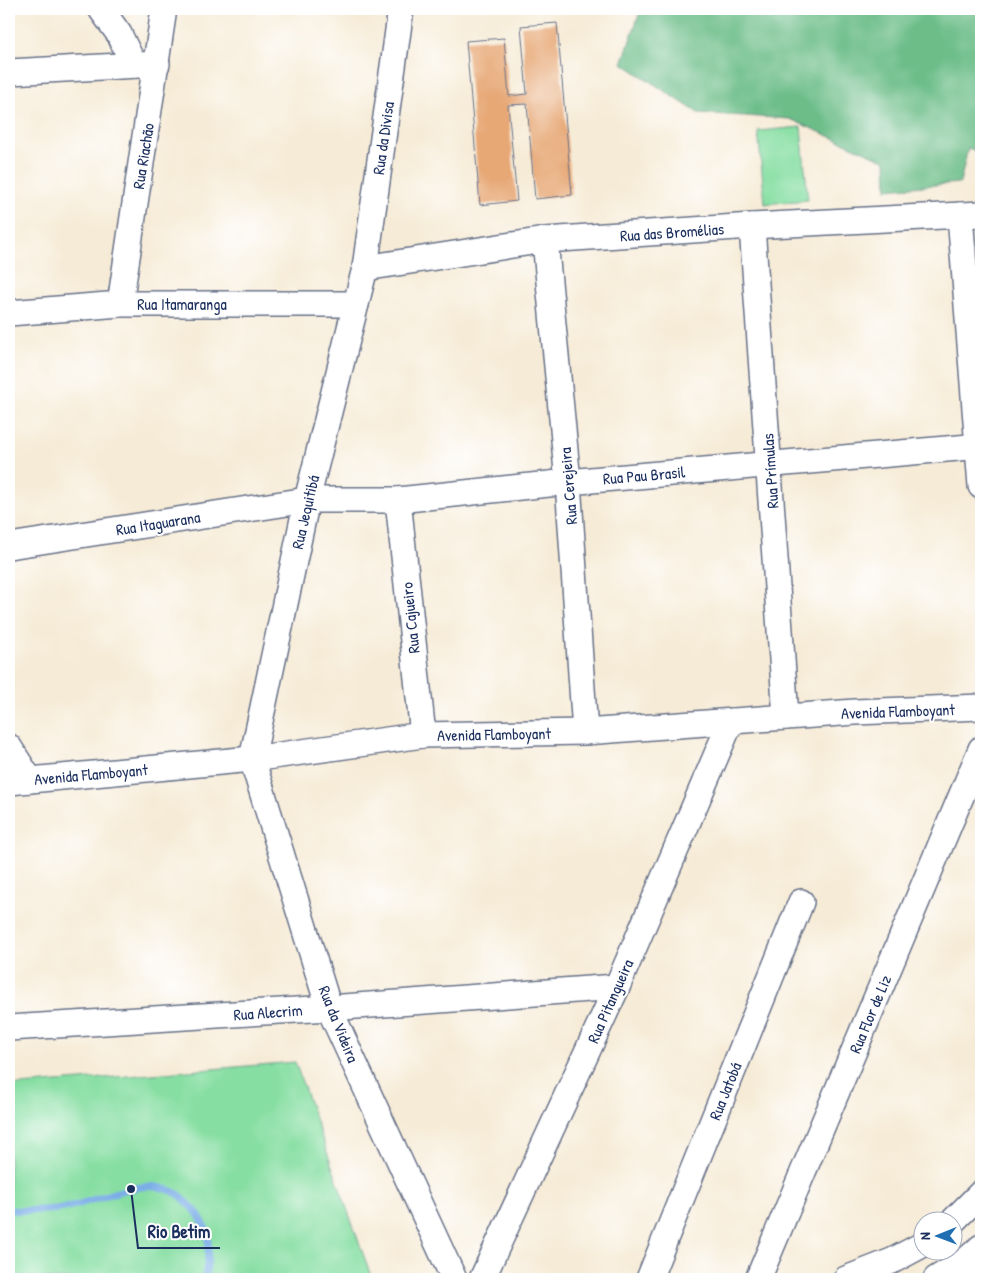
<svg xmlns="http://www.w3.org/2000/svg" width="990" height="1288" viewBox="0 0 990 1288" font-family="'Patrick Hand',sans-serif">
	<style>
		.green { fill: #86dea2; stroke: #508680 }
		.forest { fill: #6cbd88; stroke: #447673 }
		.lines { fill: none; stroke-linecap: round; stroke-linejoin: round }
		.stream { stroke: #7bade7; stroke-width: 7 }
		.building { fill: #e7a876 }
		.minor-casing { stroke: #687188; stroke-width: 28 }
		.minor { stroke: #fff; stroke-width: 25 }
		.labels { text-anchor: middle; stroke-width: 4; stroke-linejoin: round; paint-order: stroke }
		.street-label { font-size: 16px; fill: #1b2f5e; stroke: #fff }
		.leader { fill: none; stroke: #1b2f5e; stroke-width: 2 }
		.callout-dot { fill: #1b2f5e; stroke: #fff; stroke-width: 2 }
		.callout-label { font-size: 18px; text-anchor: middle; font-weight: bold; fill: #1b2f5e; stroke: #fff; stroke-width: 4; stroke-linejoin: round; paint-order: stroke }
	</style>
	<rect width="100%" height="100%" fill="#fff"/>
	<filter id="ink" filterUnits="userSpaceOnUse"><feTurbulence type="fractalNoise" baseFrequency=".02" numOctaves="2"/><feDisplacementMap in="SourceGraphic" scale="10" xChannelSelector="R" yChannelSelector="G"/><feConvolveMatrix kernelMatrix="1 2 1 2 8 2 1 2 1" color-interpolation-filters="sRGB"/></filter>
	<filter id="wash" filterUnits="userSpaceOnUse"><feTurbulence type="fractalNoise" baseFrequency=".0096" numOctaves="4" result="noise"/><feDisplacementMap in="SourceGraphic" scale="20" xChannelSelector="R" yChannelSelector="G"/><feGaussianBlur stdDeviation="1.12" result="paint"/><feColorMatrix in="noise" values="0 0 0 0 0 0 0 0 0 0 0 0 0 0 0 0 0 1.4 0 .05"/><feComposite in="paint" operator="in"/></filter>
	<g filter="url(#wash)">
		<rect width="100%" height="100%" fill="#f6ebd6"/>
		<g class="green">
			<polygon points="801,127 808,200 765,204 758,131"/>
			<polygon points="295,1062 372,1279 9,1279 9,1086"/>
		</g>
		<polygon class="forest" points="641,9 981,9 981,153 968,148 960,183 887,189 886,161 790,119 698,113 622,63"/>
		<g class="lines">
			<path class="stream" d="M9 1210C27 1211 44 1211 63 1208 99 1202 142 1173 178 1194 183 1197 187 1203 192 1207 214 1230 209 1251 205 1279"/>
		</g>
		<g id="blocks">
			<polygon class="building" points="557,23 572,195 535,199 527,104 508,105 517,201 480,205 466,41 504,38 509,96 527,94 521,26"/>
		</g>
	</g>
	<g filter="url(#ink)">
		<use href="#blocks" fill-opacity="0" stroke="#687188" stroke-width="1"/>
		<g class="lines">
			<defs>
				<g id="minor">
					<polyline points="101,9 119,34 134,65"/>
					<polyline points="401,9 365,268 307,500 252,759 329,1008 454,1279"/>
					<polyline points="9,72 157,64"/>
					<polyline points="960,215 981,486"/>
					<polyline points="752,226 786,717"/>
					<polyline points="545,240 568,482 585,732"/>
					<polyline points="365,268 545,240 752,226 981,214"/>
					<polyline points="120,304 164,9"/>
					<polyline points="9,313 120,304 356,304"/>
					<polyline points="398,500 423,735"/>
					<polyline points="9,546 307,500 398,500 568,482 981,446"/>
					<polyline points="9,747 30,780"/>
					<polyline points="9,782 252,759 423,735 585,732 855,712 981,707"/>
					<polyline points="9,1028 329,1008 617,987"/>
					<polyline points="952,1222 981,1193"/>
					<polyline points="964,1262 977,1279"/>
					<polyline points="482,1279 617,987 731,721"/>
					<polyline points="649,1279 801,902"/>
					<polyline points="758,1279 981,749"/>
					<polyline points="846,1279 892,1261 922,1245"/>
					<polyline points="936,1279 964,1262 981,1247"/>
				</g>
			</defs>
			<use href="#minor" class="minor-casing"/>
			<use href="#minor" class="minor"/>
		</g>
	</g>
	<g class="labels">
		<g class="street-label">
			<text transform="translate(383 138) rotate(-82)" y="6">Rua da Divisa</text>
			<text transform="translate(143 156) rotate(-81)" y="6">Rua Riachão</text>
			<text transform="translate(672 232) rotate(-4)" y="6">Rua das Bromélias</text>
			<text x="182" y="310">Rua Itamaranga</text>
			<text transform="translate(770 471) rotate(-94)" y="6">Rua Prímulas</text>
			<text transform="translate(644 475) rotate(-5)" y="6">Rua Pau Brasil</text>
			<text transform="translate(568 486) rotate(-95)" y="6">Rua Cerejeira</text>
			<text transform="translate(305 512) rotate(-77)" y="6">Rua Jequitibá</text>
			<text transform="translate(158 523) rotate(-9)" y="6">Rua Itaguarana</text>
			<text transform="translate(410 618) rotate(-96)" y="6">Rua Cajueiro</text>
			<text transform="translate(898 711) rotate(-2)" y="6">Avenida Flamboyant</text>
			<text transform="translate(494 734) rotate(-1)" y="6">Avenida Flamboyant</text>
			<text transform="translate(91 774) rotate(-5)" y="6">Avenida Flamboyant</text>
			<text transform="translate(610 1001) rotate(-66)" y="6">Rua Pitangueira</text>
			<text transform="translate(268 1012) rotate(-4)" y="6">Rua Alecrim</text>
			<text transform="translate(870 1014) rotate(-67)" y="6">Rua Flor de Liz</text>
			<text transform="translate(339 1024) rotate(68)" y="6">Rua da Videira</text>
			<text transform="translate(725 1091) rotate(-68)" y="6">Rua Jatobá</text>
		</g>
	</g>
	<path class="leader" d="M131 1189L138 1248H220"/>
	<circle class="callout-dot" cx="131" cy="1189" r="5"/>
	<g class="callout-label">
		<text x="179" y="1238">Rio Betim</text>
	</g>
	<rect width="990" height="1288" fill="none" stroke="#fff" stroke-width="30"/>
	<g transform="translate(938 1236) rotate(269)"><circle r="24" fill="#ffffff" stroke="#a4acbf"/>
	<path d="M0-4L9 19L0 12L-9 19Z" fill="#1f6fb2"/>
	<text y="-8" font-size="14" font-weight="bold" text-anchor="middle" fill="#1b2f5e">N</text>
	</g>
</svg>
